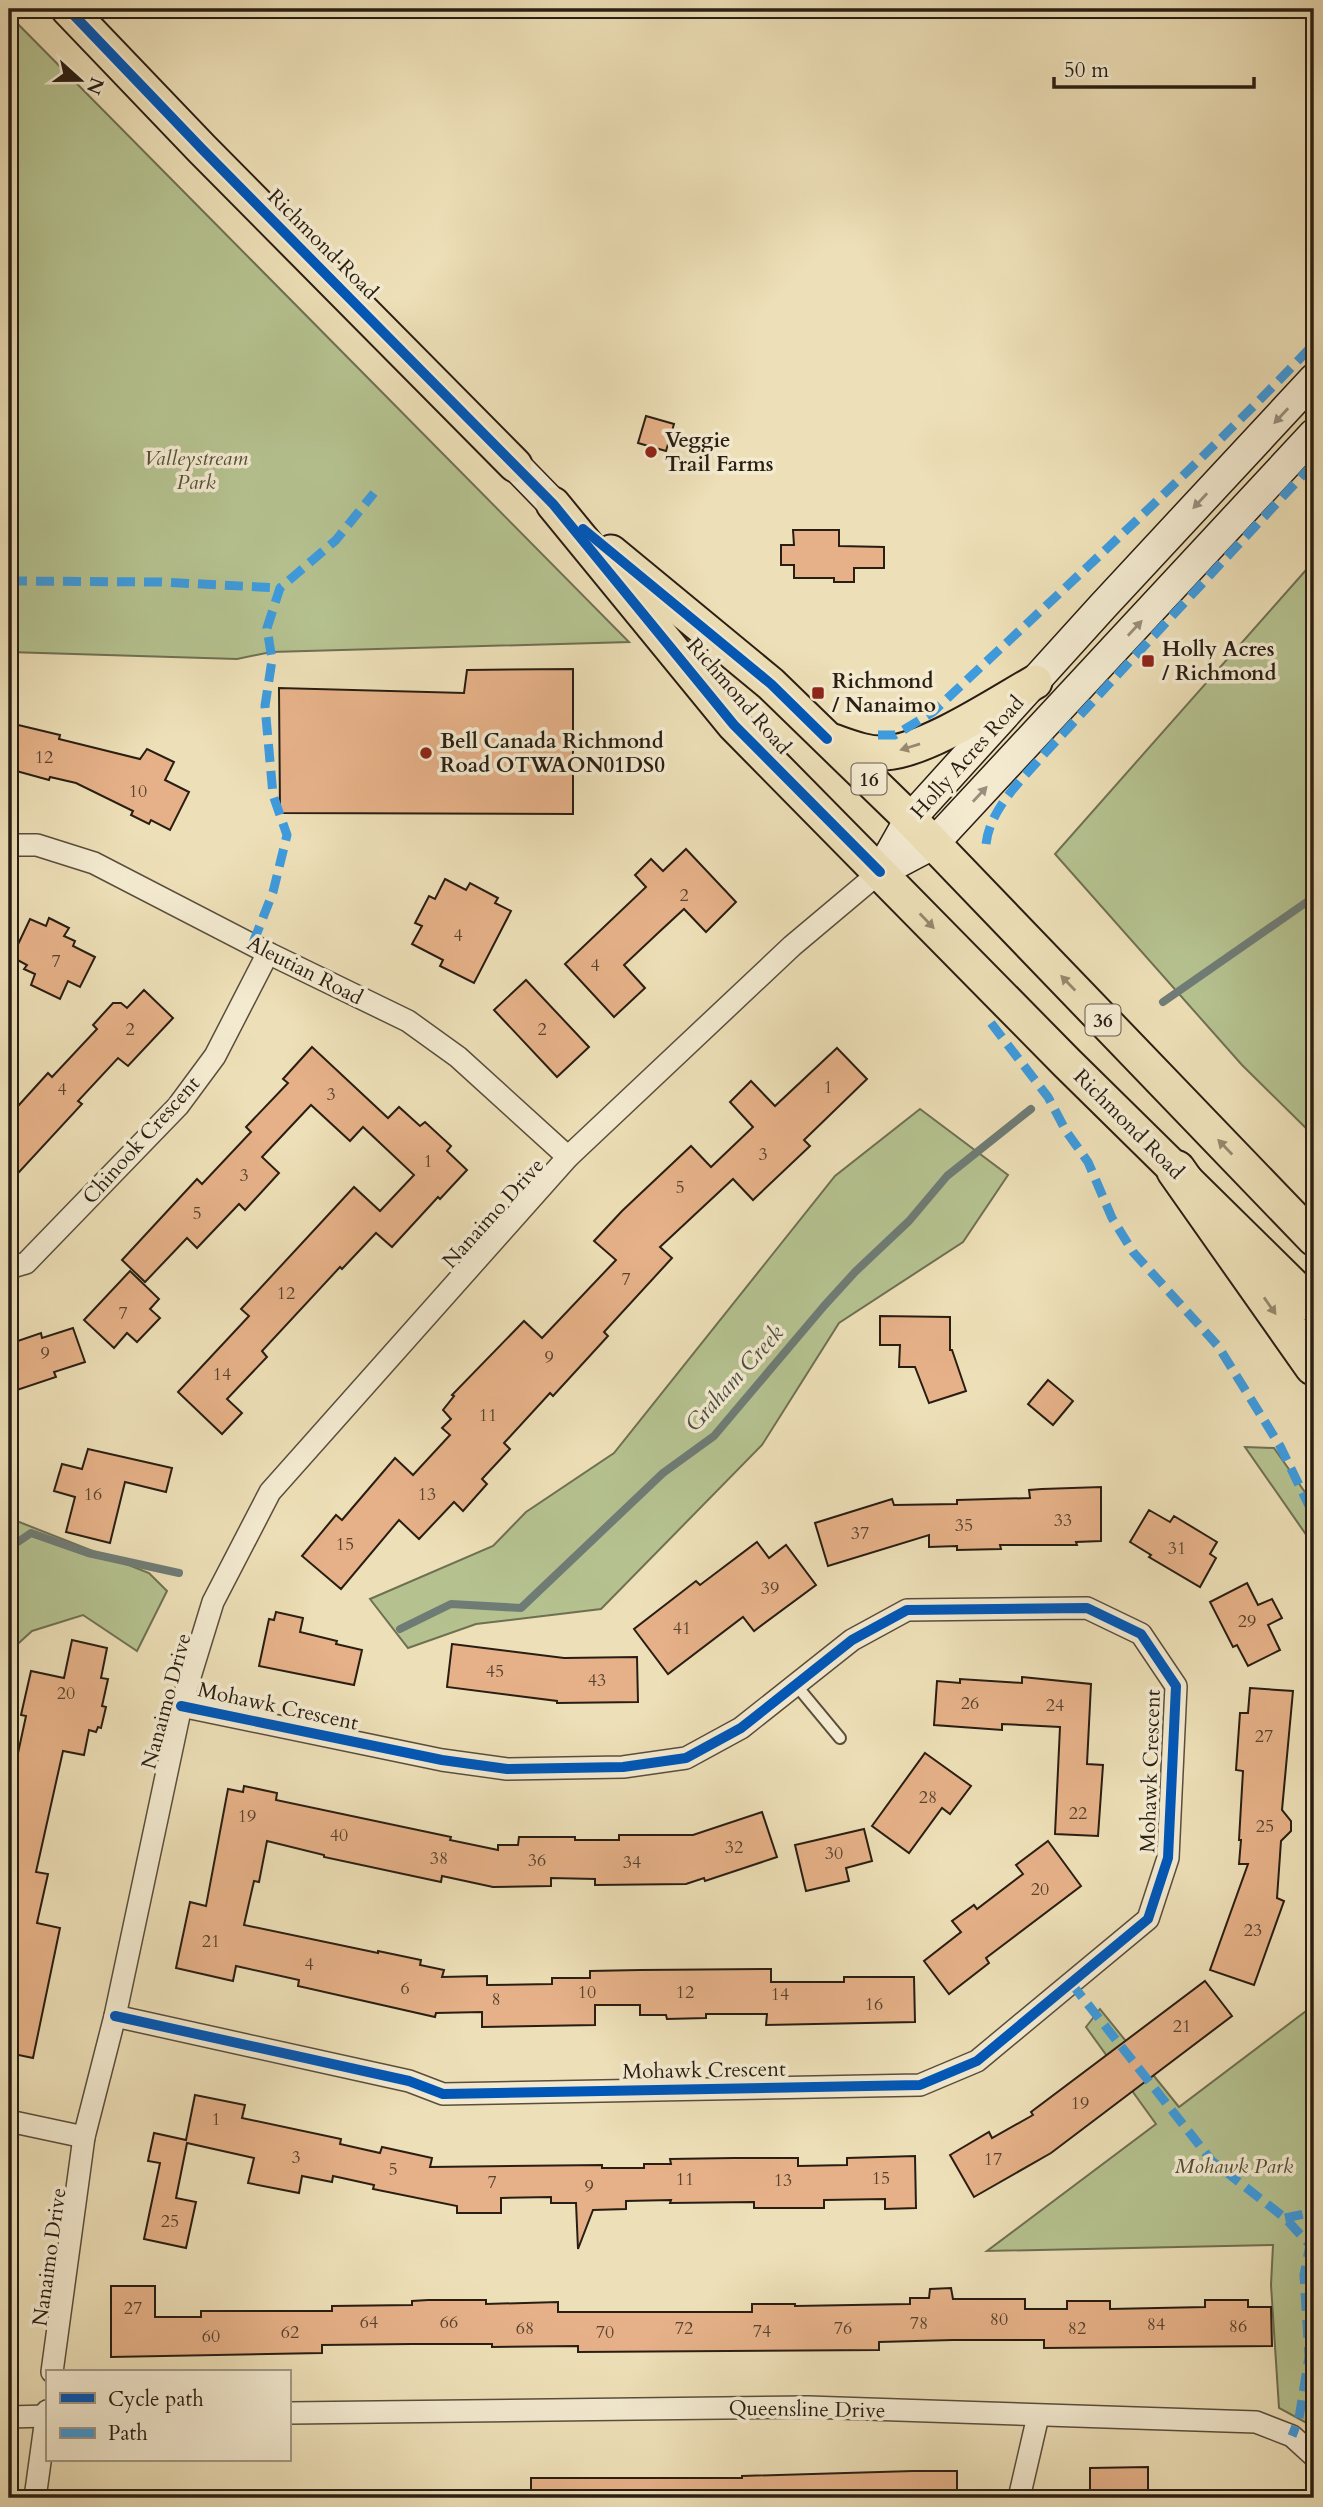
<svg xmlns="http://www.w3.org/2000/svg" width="1323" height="2507" viewBox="0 0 1323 2507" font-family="Cardo,serif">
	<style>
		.green { fill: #b5c290; stroke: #6f7052; stroke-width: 2 }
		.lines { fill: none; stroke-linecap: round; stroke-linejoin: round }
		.stream { stroke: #6f7c76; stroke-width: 8 }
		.building { fill: #e6b188; stroke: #291e13; stroke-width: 2 }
		.service-casing { stroke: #5a4e3c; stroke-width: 14 }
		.minor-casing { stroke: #5a4e3c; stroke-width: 24 }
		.secondary-casing { stroke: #291e13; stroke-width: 33 }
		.primary-casing { stroke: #291e13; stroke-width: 37 }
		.motorway-casing { stroke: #291e13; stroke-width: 42 }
		.service { stroke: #f3ead0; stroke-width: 10 }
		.minor { stroke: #f3ead0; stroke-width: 21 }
		.secondary { stroke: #f3ead0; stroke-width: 30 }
		.primary { stroke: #eddfb7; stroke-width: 33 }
		.motorway { stroke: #eddfb7; stroke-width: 38 }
		.quiet { stroke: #3d9bde; stroke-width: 9; stroke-dasharray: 18 9; stroke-linecap: butt }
		.cycleway-casing { stroke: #f3ead0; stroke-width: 15 }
		.cycleway { stroke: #0057b8; stroke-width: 10 }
		.oneway { fill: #988e7b }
		.oneway2 { fill: #95886d }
		.poi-dot { fill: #8f2418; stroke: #f3ead0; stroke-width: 2.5 }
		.labels { text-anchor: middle; stroke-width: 7; stroke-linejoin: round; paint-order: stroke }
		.number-label { font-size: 18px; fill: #584330 }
		.shield { fill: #f3ead0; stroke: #665b4c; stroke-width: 2 }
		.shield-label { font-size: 19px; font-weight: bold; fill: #291e13 }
		.street-label { font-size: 21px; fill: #291e13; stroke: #f3ead0 }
		.poi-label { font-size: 21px; font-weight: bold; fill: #291e13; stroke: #f3ead0; text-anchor: start }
		.park-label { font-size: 21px; font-style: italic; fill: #534f38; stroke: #f3ead0 }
		.water-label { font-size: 23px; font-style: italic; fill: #4c4d45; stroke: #f3ead0 }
	</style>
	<rect width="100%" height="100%" fill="#eddfb7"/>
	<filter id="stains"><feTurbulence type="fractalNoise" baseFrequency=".00286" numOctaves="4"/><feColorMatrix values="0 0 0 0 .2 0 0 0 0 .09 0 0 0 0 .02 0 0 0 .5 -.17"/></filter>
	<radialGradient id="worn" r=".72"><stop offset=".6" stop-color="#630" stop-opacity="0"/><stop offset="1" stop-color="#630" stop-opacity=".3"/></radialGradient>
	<g class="green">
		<polygon points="9,15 629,642 271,652 237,659 9,652"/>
		<polygon points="1314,561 1314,1136 1242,1065 1055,854"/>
		<polygon points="920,1109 1008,1175 963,1242 839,1323 762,1445 601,1609 476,1624 408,1648 370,1599 493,1546 526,1512 614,1453 835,1176"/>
		<polygon points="1245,1447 1274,1448 1314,1505 1314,1546"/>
		<polygon points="9,1518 149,1573 167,1591 137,1651 83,1615 32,1631 9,1652"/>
		<polygon points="1314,2005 1314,2427 1279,2408 1271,2285 1273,2245 987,2251 1156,2124 1086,2027 1100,2009 1179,2107"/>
	</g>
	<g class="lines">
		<g class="stream">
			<polyline points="1163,1002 1314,897"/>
			<polyline points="9,1548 31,1533 88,1553 179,1573"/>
			<polyline points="400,1629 451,1604 521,1608 663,1473 714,1436 824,1306 855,1272 909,1221 947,1176 1031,1109"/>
		</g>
	</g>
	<g class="building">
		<polygon points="646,416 674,424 666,451 638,443"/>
		<polygon points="793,530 839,530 839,546 884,547 884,568 854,568 854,582 834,582 834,578 794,578 794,565 781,565 781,545 794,545"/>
		<polygon points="573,669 573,814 280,813 279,688 464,693 467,670"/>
		<polygon points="14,724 60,735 59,739 140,759 147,749 174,762 165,780 189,792 170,830 151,820 149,824 131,815 133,811 76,783 50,777 49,780 9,769 9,726 13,727"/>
		<polygon points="686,849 736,902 706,932 684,909 658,933 624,965 645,988 614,1017 565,964 646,887 635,875 651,859 663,871"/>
		<polygon points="445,879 466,890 470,883 498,898 495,903 511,911 474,983 440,966 443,960 412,944 422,926 415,923 429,896 435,899"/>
		<polygon points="49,918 69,928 64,936 75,941 73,946 95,957 80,987 68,981 60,999 31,985 35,974 24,969 27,965 12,957 30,919 46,926"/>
		<polygon points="526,980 589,1047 557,1077 494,1010"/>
		<polygon points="144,990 173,1018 128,1066 118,1058 78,1101 82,1104 9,1183 9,1116 48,1073 52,1077 97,1029 93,1025 113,1003 121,1003 127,1008"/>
		<polygon points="312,1047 388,1118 399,1107 420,1126 425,1122 451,1146 447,1151 467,1170 440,1199 438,1197 392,1247 376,1233 342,1269 340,1267 262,1351 267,1357 227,1399 242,1413 222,1434 178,1392 249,1316 241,1309 354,1187 380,1211 414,1175 363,1127 350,1141 311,1105 262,1157 279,1173 245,1210 239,1204 197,1248 187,1238 145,1282 122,1260 197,1179 202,1184 251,1132 246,1127 288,1083 283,1079"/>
		<polygon points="837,1048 867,1079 804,1140 810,1146 753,1200 733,1179 660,1247 672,1258 604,1332 608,1336 553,1396 550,1393 504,1443 510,1449 482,1479 487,1484 463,1511 454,1502 419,1539 399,1520 341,1589 302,1556 336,1515 342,1520 395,1458 413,1475 450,1435 442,1428 451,1419 443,1410 454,1396 452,1395 524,1321 542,1338 616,1260 594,1241 622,1211 691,1146 711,1167 753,1127 730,1102 751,1081 775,1106"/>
		<polygon points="130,1271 159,1299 150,1309 160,1318 137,1342 127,1333 114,1348 84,1320"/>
		<polygon points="880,1316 950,1317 950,1350 952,1350 966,1391 929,1403 915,1367 899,1367 900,1345 880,1345"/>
		<polygon points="73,1328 85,1362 54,1372 56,1377 17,1390 9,1365 9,1344 41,1333 42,1338"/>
		<polygon points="1048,1380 1073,1401 1053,1425 1028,1404"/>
		<polygon points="88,1449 172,1468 166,1492 125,1482 110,1543 66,1532 75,1497 54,1491 62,1464 82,1469"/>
		<polygon points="1101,1487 1101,1541 1076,1542 1077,1545 1000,1545 1001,1549 957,1550 957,1546 929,1547 929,1535 828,1566 815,1523 892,1499 894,1505 957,1504 957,1500 1030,1498 1029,1490 1042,1489"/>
		<polygon points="1149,1510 1170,1522 1174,1516 1217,1542 1210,1554 1216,1558 1200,1587 1149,1557 1151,1555 1130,1542"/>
		<polygon points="757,1542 769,1558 786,1545 816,1585 754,1631 743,1617 668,1674 634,1629 696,1581 700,1585"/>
		<polygon points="1247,1583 1258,1605 1272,1599 1282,1618 1268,1625 1280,1650 1248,1666 1237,1645 1233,1647 1210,1602"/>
		<polygon points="276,1612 303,1618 300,1632 337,1641 336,1644 362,1650 354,1685 259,1666 269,1619 274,1620"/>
		<polygon points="72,1640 107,1648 101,1678 108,1679 102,1706 106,1707 101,1728 98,1727 96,1732 89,1730 84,1755 63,1751 36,1872 48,1874 37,1923 60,1928 33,2058 9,2053 9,1970 13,1951 9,1950 9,1795 26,1716 21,1715 31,1671 64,1678"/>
		<polygon points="452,1644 564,1658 637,1657 638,1702 557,1703 557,1701 447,1687"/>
		<polygon points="1022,1677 1091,1684 1087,1764 1103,1765 1098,1836 1055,1834 1060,1727 1002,1724 1002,1730 934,1725 937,1681 960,1683 960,1679 1022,1683"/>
		<polygon points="1250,1688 1293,1691 1282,1810 1291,1821 1291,1831 1281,1841 1277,1898 1284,1901 1254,1985 1210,1970 1248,1864 1239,1864 1241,1840 1239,1840 1243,1771 1236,1770 1240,1713 1248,1713"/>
		<polygon points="925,1753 971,1786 950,1814 942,1808 909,1853 872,1826"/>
		<polygon points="244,1786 277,1793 276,1800 451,1837 450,1840 498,1850 498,1845 518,1845 519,1837 575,1837 575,1840 619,1840 619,1835 693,1835 762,1812 777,1857 705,1881 704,1878 686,1884 595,1885 595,1879 551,1878 551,1886 493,1887 442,1876 441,1882 324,1857 324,1855 267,1841 259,1882 254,1881 244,1925 378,1953 378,1951 421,1960 420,1965 444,1970 442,1977 487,1976 487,1985 552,1984 552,1978 590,1978 590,1971 640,1970 771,1969 771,1982 844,1982 844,1977 914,1977 915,2022 766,2025 767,2014 706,2014 706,2018 667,2019 666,2015 640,2015 640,2005 595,2005 595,2025 482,2027 482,2012 436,2013 435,2017 298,1986 299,1980 236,1966 233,1981 176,1968 190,1902 206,1906 228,1789 243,1792"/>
		<polygon points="864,1829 872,1861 846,1868 849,1881 806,1891 795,1845"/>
		<polygon points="1048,1841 1081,1886 986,1958 989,1963 949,1994 924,1961 961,1932 952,1921 974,1905 977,1909 1023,1874 1016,1865"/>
		<polygon points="1205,1981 1232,2016 1051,2153 974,2197 950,2155 989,2132 992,2138 1033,2115 1031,2112"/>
		<polygon points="195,2095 245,2105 242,2118 341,2139 340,2144 380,2153 382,2147 432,2158 430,2167 602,2165 602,2168 644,2168 644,2164 671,2164 670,2159 734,2158 798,2158 798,2166 847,2165 847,2158 915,2156 916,2208 885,2209 885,2199 824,2200 824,2208 754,2208 754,2202 670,2203 671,2200 626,2201 626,2209 593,2210 578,2249 576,2203 551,2203 551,2197 501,2198 501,2213 457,2213 457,2206 373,2189 374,2185 333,2176 332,2182 302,2176 299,2193 248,2183 254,2158 187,2143 176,2198 196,2202 186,2248 144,2239 160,2163 148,2161 154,2133 186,2140"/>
		<polygon points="111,2286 155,2286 155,2317 201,2317 201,2311 332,2311 332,2306 412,2305 412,2301 428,2300 486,2300 486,2304 558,2302 558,2312 752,2312 752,2304 795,2304 795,2306 910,2304 910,2298 929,2298 930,2289 951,2288 953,2299 1025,2299 1025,2309 1067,2309 1067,2301 1110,2301 1110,2309 1205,2307 1205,2300 1248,2300 1248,2307 1271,2307 1272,2346 1044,2348 1044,2340 953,2340 879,2342 879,2350 578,2352 578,2346 492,2347 492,2344 412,2344 322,2345 322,2353 111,2357"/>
		<polygon points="1148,2467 1148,2498 1090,2498 1090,2468"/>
		<polygon points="913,2471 957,2471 957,2498 531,2498 531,2478 742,2478 742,2476"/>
	</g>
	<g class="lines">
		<defs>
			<polyline id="service" points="796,1685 840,1738"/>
			<g id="minor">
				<polyline points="9,845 37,845 94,863 268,953 408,1021 458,1057 568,1157"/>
				<polyline points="9,1268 26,1263 178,1106 215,1056 268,953"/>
				<polyline points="115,2016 409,2081 443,2094 920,2085 977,2061 1148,1919 1168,1858 1176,1686 1141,1634 1087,1608 907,1610 852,1640 741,1728 686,1758 623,1767 507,1769 442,1760 181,1706"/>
				<polyline points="9,2121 84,2137"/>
				<polyline points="52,2372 84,2137 115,2016 181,1706 213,1602 270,1492 568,1157 792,946 880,872"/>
				<polyline points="289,2413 808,2407 1256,2422 1292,2436 1314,2456"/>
				<polyline points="9,2417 47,2416"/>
				<polyline points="35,2498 47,2411"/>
				<polyline points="1019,2498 1038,2416"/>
			</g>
			<g id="secondary">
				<polyline points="515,465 553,504"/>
				<polyline points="880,872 910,819 1103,606 1314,379"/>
				<polyline points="880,872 933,844 1314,434"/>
			</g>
			<g id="primary">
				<polyline points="68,9 202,149 515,465"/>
				<polyline points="553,504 734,725 1067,1063 1314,1306"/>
				<polyline points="611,552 771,684 910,819 1314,1239"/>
				<path d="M833 741C850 747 867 754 885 753 926 751 998 703 1035 682"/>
			</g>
			<polyline id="motorway" points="1176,1170 1314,1366"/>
		</defs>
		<use href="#service" class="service-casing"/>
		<use href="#minor" class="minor-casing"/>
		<use href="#secondary" class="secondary-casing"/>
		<use href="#primary" class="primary-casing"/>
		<use href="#motorway" class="motorway-casing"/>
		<use href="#service" class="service"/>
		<use href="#minor" class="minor"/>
		<use href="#secondary" class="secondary"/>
		<use href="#primary" class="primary"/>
		<use href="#motorway" class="motorway"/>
		<g class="quiet">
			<polyline points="9,581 161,582 280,588"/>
			<path d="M878 735H895L933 712C1061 591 1192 472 1314 344"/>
			<path d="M986 844C990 808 1022 780 1045 753L1314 463"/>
			<polyline points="253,943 273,892 287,835 273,795 265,706 272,660 267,628 280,588 336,540 374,493"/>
			<polyline points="991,1023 1048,1097 1066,1131 1088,1162 1112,1218 1133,1252 1218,1346 1280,1446 1314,1516"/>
			<polyline points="1071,1983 1212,2161 1285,2218 1310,2245 1304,2275 1309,2357 1299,2418 1292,2436"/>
			<polyline points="1285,2218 1314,2212"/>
		</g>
		<defs>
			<g id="cycleway">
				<polyline points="68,9 202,149 553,504 734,725 880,872"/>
				<polyline points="583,529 771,684 827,739"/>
				<polyline points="115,2016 409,2081 443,2094 920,2085 977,2061 1148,1919 1168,1858 1176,1686 1141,1634 1087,1608 907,1610 852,1640 741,1728 686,1758 623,1767 507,1769 442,1760 181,1706"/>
			</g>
		</defs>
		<use href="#cycleway" class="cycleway-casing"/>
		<use href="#cycleway" class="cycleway"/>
	</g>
	<defs><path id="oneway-solid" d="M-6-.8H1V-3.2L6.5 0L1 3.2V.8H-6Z" transform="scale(1.75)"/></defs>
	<g class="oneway">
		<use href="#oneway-solid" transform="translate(1281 416) rotate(133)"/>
		<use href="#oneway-solid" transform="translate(1200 501) rotate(133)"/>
		<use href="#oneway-solid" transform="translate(1135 628) rotate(-47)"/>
		<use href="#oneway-solid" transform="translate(980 794) rotate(-47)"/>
	</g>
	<g class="oneway2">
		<use href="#oneway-solid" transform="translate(910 747) rotate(163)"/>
		<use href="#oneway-solid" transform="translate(927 921) rotate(46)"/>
		<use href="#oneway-solid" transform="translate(1068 983) rotate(-134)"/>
		<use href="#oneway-solid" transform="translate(1225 1147) rotate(-134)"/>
		<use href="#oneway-solid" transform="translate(1270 1306) rotate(55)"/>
	</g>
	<g class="poi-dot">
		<circle cx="651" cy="452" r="7"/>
		<rect x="1141" y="654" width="14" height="14" rx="3.5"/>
		<rect x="811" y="686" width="14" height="14" rx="3.5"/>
		<circle cx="426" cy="753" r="7"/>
	</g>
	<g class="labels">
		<g class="number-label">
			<text x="44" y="763">12</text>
			<text x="138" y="797">10</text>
			<text x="684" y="901">2</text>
			<text x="458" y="941">4</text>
			<text x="56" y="967">7</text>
			<text x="595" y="971">4</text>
			<text x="130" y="1035">2</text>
			<text x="542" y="1035">2</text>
			<text x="828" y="1093">1</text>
			<text x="62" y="1095">4</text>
			<text x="331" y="1100">3</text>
			<text x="763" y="1160">3</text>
			<text x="428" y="1167">1</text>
			<text x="244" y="1181">3</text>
			<text x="680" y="1193">5</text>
			<text x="197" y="1219">5</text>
			<text x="626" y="1285">7</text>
			<text x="286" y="1299">12</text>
			<text x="123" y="1319">7</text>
			<text x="45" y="1359">9</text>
			<text x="549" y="1363">9</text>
			<text x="222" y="1380">14</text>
			<text x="488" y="1421">11</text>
			<text x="93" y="1500">16</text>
			<text x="427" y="1500">13</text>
			<text x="1063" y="1526">33</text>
			<text x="964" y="1531">35</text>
			<text x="860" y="1539">37</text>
			<text x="345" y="1550">15</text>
			<text x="1177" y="1554">31</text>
			<text x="770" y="1594">39</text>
			<text x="1247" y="1627">29</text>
			<text x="682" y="1634">41</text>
			<text x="495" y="1677">45</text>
			<text x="597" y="1686">43</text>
			<text x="66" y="1699">20</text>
			<text x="970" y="1709">26</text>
			<text x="1055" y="1711">24</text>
			<text x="1264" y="1742">27</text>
			<text x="928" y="1803">28</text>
			<text x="1078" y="1819">22</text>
			<text x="247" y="1822">19</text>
			<text x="1265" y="1832">25</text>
			<text x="339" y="1841">40</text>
			<text x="734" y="1853">32</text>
			<text x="834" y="1859">30</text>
			<text x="439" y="1864">38</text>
			<text x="537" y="1866">36</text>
			<text x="632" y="1868">34</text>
			<text x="1040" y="1895">20</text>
			<text x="1253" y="1936">23</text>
			<text x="211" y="1947">21</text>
			<text x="309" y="1970">4</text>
			<text x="405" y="1994">6</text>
			<text x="587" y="1998">10</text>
			<text x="685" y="1998">12</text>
			<text x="780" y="2000">14</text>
			<text x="496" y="2005">8</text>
			<text x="874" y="2010">16</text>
			<text x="1182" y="2032">21</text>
			<text x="1080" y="2109">19</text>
			<text x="216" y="2125">1</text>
			<text x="296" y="2163">3</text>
			<text x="993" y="2165">17</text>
			<text x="393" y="2175">5</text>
			<text x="881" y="2184">15</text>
			<text x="685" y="2185">11</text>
			<text x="783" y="2186">13</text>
			<text x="492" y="2188">7</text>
			<text x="589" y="2192">9</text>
			<text x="170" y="2227">25</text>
			<text x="133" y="2314">27</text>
			<text x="999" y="2325">80</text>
			<text x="369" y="2328">64</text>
			<text x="449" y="2328">66</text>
			<text x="919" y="2329">78</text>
			<text x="1156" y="2330">84</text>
			<text x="1238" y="2332">86</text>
			<text x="525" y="2334">68</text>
			<text x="684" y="2334">72</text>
			<text x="843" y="2334">76</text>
			<text x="1077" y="2334">82</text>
			<text x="762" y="2337">74</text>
			<text x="290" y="2338">62</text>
			<text x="605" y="2338">70</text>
			<text x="211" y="2342">60</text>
		</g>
		<g class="shield">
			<rect x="851.5" y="763.5" width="35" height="31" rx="5"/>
			<rect x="1085.5" y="1004.5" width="35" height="31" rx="5"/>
		</g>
		<g class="shield-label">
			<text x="869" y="786">16</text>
			<text x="1103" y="1027">36</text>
		</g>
		<g class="street-label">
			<text transform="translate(323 244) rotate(45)" y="7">Richmond Road</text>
			<text transform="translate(739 696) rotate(49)" y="7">Richmond Road</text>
			<text transform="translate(967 757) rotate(-48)" y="7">Holly Acres Road</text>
			<text transform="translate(305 970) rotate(27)" y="7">Aleutian Road</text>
			<text transform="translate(1129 1124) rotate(45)" y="7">Richmond Road</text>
			<text transform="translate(141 1140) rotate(-48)" y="7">Chinook Crescent</text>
			<text transform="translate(493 1213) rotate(-48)" y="7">Nanaimo Drive</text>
			<text transform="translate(166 1701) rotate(-75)" y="7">Nanaimo Drive</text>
			<text transform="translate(278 1706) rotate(12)" y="7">Mohawk Crescent</text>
			<text transform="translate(1150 1771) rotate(-88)" y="7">Mohawk Crescent</text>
			<text transform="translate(704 2070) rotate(-1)" y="7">Mohawk Crescent</text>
			<text transform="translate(49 2257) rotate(-82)" y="7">Nanaimo Drive</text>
			<text transform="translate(807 2409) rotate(1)" y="7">Queensline Drive</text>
		</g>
		<g class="poi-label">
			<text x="665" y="447">Veggie<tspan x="665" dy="24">Trail Farms</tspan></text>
			<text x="1162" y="656">Holly Acres<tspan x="1162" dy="24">/ Richmond</tspan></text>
			<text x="832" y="688">Richmond<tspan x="832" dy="24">/ Nanaimo</tspan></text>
			<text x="440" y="748">Bell Canada Richmond<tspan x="440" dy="24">Road OTWAON01DS0</tspan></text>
		</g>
		<g class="park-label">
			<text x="196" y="465">Valleystream<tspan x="196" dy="24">Park</tspan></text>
			<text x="1234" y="2173">Mohawk Park</text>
		</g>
		<g class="water-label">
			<text transform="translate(734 1378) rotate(-48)" y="8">Graham Creek</text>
		</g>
	</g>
	<rect width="1323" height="2507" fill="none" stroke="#eddfb7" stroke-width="35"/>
	<rect x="10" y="10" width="1302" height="2486" fill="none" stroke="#291e13" stroke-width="3.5"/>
	<rect x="18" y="18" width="1288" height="2472" fill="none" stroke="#291e13" stroke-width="2"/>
	<rect x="46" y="2370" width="245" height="91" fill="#f3ead0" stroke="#a29884" stroke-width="2"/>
	<rect x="60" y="2393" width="35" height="10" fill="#0057b8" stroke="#a29884" stroke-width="2"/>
	<text x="108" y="2406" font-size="21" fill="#291e13">Cycle path</text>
	<rect x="60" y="2428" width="35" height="10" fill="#3d9bde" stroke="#a29884" stroke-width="2"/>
	<text x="108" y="2440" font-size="21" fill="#291e13">Path</text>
	<g transform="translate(80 80) rotate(111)" stroke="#f3ead0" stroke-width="5" paint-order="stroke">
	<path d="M0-5L12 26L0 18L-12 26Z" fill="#291e13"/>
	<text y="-10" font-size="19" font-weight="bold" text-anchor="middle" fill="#291e13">N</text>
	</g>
	<path d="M1054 77v10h200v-10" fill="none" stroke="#291e13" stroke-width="3.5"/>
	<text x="1064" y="77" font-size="21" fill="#291e13" stroke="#f3ead0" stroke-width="5" paint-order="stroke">50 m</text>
	<rect width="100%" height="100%" filter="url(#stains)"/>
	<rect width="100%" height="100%" fill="url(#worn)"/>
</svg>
